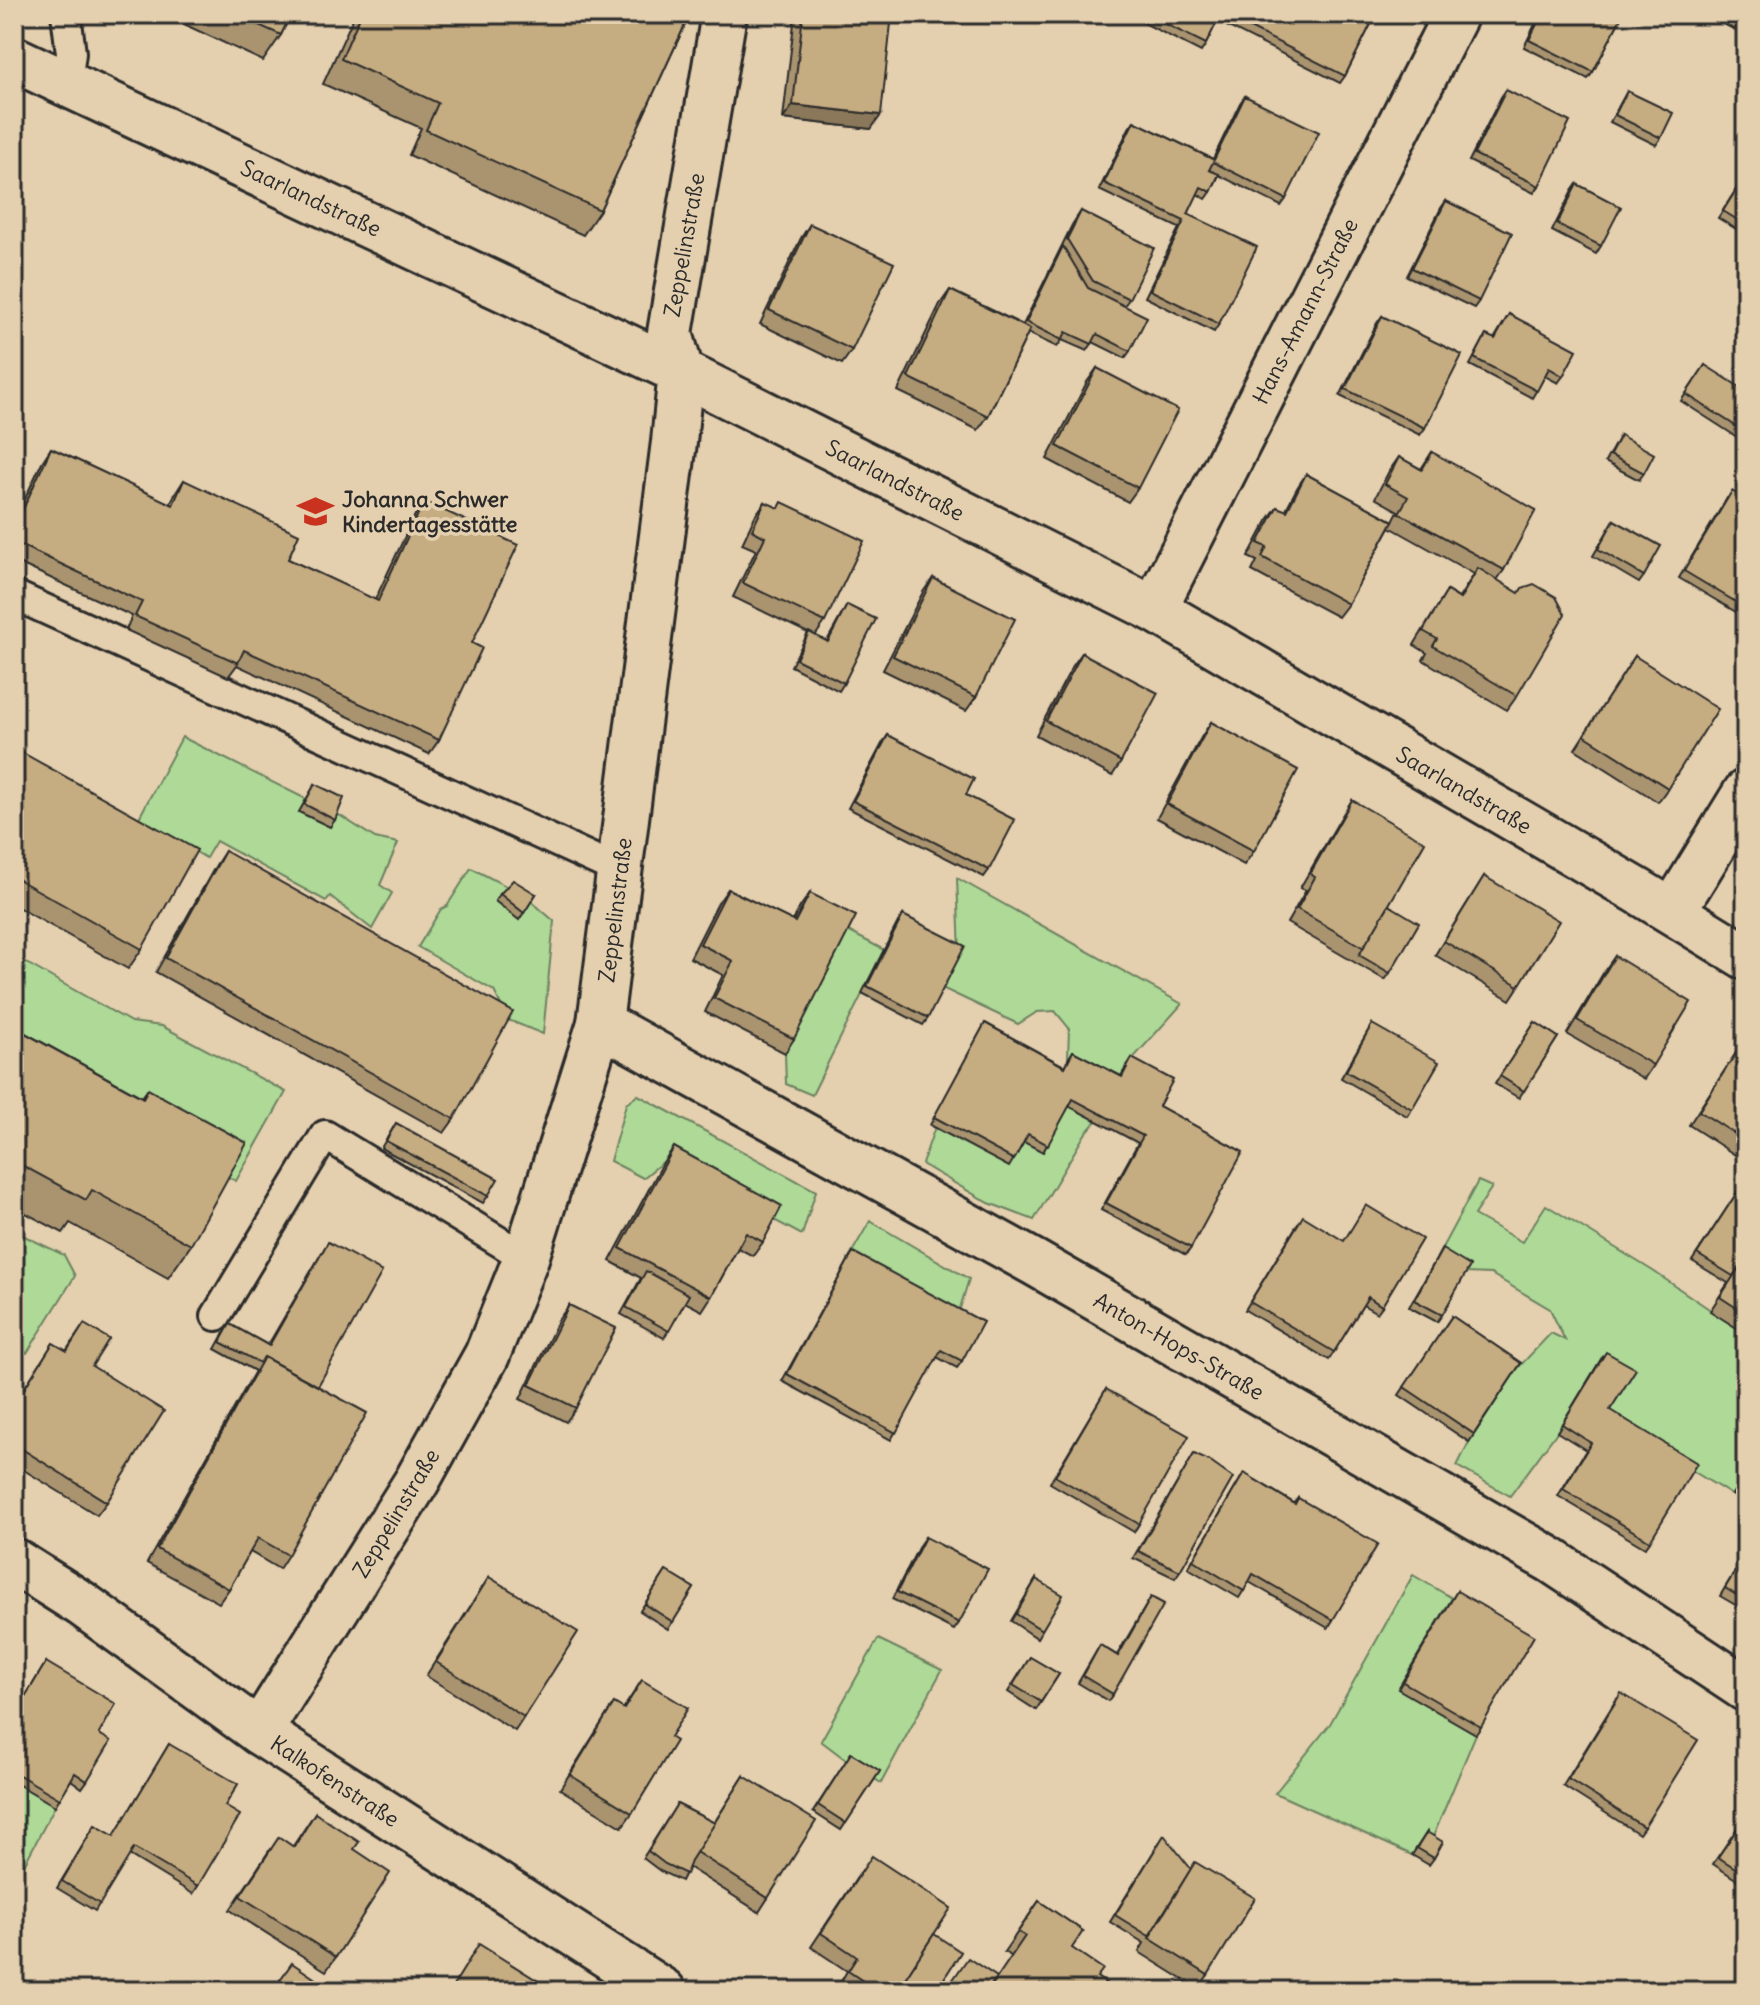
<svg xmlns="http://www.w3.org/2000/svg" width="1760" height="2005" viewBox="0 0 1760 2005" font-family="Delius,sans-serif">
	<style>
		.green { fill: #aed997; stroke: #6c8261; stroke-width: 2 }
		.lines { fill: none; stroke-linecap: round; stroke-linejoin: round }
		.service-casing { stroke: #2b2b2b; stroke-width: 34 }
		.minor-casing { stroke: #2b2b2b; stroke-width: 50 }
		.tertiary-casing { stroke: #2b2b2b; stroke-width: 50 }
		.service { stroke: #e4cfae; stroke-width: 28 }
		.minor { stroke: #e4cfae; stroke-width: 44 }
		.tertiary { stroke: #e4cfae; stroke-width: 44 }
		.wall { fill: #aa946f; stroke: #2b2b2b; stroke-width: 2 }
		.shaded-wall { fill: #8b785a; stroke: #2b2b2b; stroke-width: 2 }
		.building { fill: #c6ac81; stroke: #2b2b2b; stroke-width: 2 }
		.labels { text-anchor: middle; stroke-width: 7; stroke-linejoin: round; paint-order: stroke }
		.street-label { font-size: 22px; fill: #2b2b2b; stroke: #e4cfae }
		.poi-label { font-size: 22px; font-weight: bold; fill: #2b2b2b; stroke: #e4cfae; text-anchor: start }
	</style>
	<rect width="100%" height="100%" fill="#e4cfae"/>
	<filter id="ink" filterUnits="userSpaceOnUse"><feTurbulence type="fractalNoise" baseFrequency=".0125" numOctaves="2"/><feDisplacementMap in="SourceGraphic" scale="16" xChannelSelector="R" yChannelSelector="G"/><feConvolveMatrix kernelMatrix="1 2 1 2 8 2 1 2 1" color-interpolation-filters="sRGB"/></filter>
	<g filter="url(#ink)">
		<g class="green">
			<polygon points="182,737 306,799 299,812 330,827 336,813 375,838 398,843 380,885 392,893 372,929 330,896 326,901 216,841 206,858 139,818"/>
			<polygon points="471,868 508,887 531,901 554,921 543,1034 501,1017 501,1005 494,991 418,947 441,909 447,906"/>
			<polygon points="957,878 1182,1004 1127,1065 1117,1084 1068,1058 1069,1028 1055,1011 1037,1012 1018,1024 942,988 960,953"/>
			<polygon points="846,930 884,950 812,1095 786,1084 785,1053"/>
			<polygon points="14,956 131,1022 162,1026 286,1092 236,1181 14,1073"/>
			<polygon points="638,1095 816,1191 802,1235 664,1161 643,1178 610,1161 626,1104"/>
			<polygon points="1068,1106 1097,1120 1085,1134 1034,1220 989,1203 922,1164 935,1127 1023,1141 1043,1152"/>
			<polygon points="1478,1181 1492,1187 1474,1215 1522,1242 1546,1205 1653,1271 1746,1334 1746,1470 1732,1495 1605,1417 1630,1376 1602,1359 1557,1432 1510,1496 1457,1466 1469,1442 1516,1370 1551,1333 1565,1340 1550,1309 1491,1274 1465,1273 1437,1257"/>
			<polygon points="870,1221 969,1279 957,1318 848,1259"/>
			<polygon points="14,1231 64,1255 75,1276 27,1353 14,1345"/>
			<polygon points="1413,1575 1452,1598 1398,1689 1476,1734 1430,1844 1412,1855 1275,1793 1330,1724"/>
			<polygon points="878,1639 942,1670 881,1783 846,1760 821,1741"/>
			<polygon points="14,1782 55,1806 14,1884"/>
		</g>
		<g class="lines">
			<defs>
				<g id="service">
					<polyline points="66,14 71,53 67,84"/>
					<polyline points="14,595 620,871"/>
					<polyline points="216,1316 325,1135 526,1258"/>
				</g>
				<g id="minor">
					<polyline points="1154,609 1456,14"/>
					<polyline points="1673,911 1746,792"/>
					<polyline points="600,1023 1035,1263 1551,1560 1746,1689"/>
					<polyline points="259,1732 417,1481 487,1355 526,1258 600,1023 674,442 681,372 670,333 724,14"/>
				</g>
				<g id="tertiary">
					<polyline points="14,59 681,372 1154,609 1638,891 1746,957"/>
					<polyline points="14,1561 82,1604 259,1732 663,1991"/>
				</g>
			</defs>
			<use href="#service" class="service-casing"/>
			<use href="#minor" class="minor-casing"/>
			<use href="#tertiary" class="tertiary-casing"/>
			<use href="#service" class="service"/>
			<use href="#minor" class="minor"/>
			<use href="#tertiary" class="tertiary"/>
		</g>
		<g class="wall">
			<polygon points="162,14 291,14 281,35 263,61"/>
			<polygon points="355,14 690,14 600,210 583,235 409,155 421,128 323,84"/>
			<polygon points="795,14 892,14 871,129 783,119"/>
			<polygon points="1141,14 1376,14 1345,76 1340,83 1217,21 1206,44 1201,52 1138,20"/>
			<polygon points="1540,14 1623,14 1593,72 1588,79 1524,47"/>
			<polygon points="1704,14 1744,14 1735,30"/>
			<polygon points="1506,90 1539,186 1534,193 1469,161 1501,97"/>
			<polygon points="1627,91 1661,138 1656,145 1610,122"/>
			<polygon points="1245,96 1286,199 1281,206 1219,175 1211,192 1206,199 1197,194 1188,214 1219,324 1214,332 1145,297 1179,228 1099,190 1129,128 1134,121 1213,159 1240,103"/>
			<polygon points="1746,174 1746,235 1718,218"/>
			<polygon points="1577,184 1601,246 1596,254 1552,231 1572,191"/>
			<polygon points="1446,201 1479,301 1474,308 1407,276 1441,208"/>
			<polygon points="1081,211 1129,299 1124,306 1130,351 1125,358 1093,342 1087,351 1062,340 1057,347 1028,333 988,416 978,430 898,391 940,304 950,290 1023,325 1072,225"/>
			<polygon points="810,224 852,350 842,364 760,324 801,238"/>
			<polygon points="1509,314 1563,376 1558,383 1545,376 1532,398 1470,365 1486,335 1494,339"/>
			<polygon points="1382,316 1425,428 1420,435 1340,396 1377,323"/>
			<polygon points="1705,365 1746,430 1740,439 1681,401"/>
			<polygon points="1097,368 1138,488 1128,502 1047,459 1087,382"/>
			<polygon points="1620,435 1644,473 1639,480 1605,462"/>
			<polygon points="51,448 170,504 175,494 184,480 288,559 375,600 415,515 424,501 472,643 439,740 429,754 237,665 228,677 126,630 132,616 14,561 14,522 42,462"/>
			<polygon points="1432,452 1504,570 1497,580 1517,696 1507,710 1423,660 1427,653 1414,645 1447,591 1459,598 1474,574 1390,527 1348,604 1338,617 1252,571 1257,561 1248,557 1267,521 1277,507 1285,511 1297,488 1306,474 1393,521 1398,511 1375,498 1389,471 1399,457 1421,469"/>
			<polygon points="1727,498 1746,500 1746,618 1679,578"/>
			<polygon points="765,502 825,622 815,636 827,641 847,605 844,683 839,691 791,666 808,633 733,597 756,550 742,544 755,516"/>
			<polygon points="1614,520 1644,576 1639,583 1593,556"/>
			<polygon points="933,578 976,697 966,711 883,670 923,592"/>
			<polygon points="1082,653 1121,762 1112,776 1036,735 1072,667"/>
			<polygon points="1635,656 1668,788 1658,802 1575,749"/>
			<polygon points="1211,722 1254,851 1244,865 1157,818 1202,736"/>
			<polygon points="888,735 966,795 989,870 984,877 848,808 883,742"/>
			<polygon points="14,748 142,949 128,969 14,905"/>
			<polygon points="315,784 335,820 330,827 299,812"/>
			<polygon points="1352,800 1389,905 1390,973 1385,980 1287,923 1306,890 1300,888 1343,814"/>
			<polygon points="225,851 454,1119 444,1133 156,972 216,865"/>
			<polygon points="1484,876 1519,986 1510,1000 1435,955"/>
			<polygon points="728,889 793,921 800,907 810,893 794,1039 785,1053 705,1012 723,975 690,958 718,903"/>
			<polygon points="500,894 536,894 519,920 495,901"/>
			<polygon points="903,915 928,1018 923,1025 862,993 898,922"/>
			<polygon points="1615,956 1653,1065 1644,1079 1567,1034 1605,970"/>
			<polygon points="1535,1022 1558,1037 1519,1098 1495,1084"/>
			<polygon points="985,1023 1064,1066 1073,1051 1121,1076 1132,1058 1159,1106 1191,1248 1186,1255 1101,1210 1138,1143 1069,1106 1043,1152 1024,1142 1009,1167 930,1125"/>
			<polygon points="1372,1024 1412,1109 1407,1116 1341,1078"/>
			<polygon points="14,1027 142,1097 148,1089 191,1245 168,1278 70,1223 63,1233 14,1207"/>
			<polygon points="1745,1039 1746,1040 1746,1162 1689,1125"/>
			<polygon points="396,1123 488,1196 483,1203 381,1148"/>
			<polygon points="674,1147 763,1242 753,1256 738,1248 711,1297 702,1311 685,1302 664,1338 621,1314 641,1278 610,1261 664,1161"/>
			<polygon points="1742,1185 1746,1187 1746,1334 1710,1311 1728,1283 1692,1261"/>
			<polygon points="1298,1223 1382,1306 1377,1313 1363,1305 1329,1360 1245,1310"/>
			<polygon points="328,1242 318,1386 288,1555 279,1569 250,1552 229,1589 219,1603 147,1563 255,1371 215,1349 225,1331 230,1324 268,1345"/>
			<polygon points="1442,1249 1442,1315 1437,1322 1409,1307"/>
			<polygon points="853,1252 962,1361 957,1368 937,1357 891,1440 782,1381"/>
			<polygon points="569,1305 576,1408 566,1422 520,1399 559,1319"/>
			<polygon points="1452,1316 1521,1363 1469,1442 1399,1395"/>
			<polygon points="84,1324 92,1366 107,1502 97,1515 14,1464 14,1404 53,1343 66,1351"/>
			<polygon points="1601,1359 1610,1410 1650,1541 1645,1548 1558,1496 1586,1450 1557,1432"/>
			<polygon points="1106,1389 1139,1524 1134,1532 1050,1483"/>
			<polygon points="1194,1454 1180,1571 1175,1578 1133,1558"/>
			<polygon points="1746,1470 1746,1504 1732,1495"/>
			<polygon points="1244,1473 1294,1503 1298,1498 1333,1620 1328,1628 1249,1582 1239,1598 1188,1568"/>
			<polygon points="925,1537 959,1623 954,1630 892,1599 920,1544"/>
			<polygon points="1746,1553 1746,1611 1720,1596"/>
			<polygon points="666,1571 694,1588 668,1629 640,1611"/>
			<polygon points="489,1577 524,1717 515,1731 426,1676"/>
			<polygon points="1036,1579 1042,1630 1037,1638 1011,1621"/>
			<polygon points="1457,1591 1481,1727 1476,1734 1398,1689"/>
			<polygon points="1151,1597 1113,1694 1108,1701 1078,1683 1100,1645 1117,1655"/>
			<polygon points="1030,1657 1059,1674 1036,1710 1008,1692"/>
			<polygon points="46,1662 87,1781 82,1788 71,1780 55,1806 14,1782 14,1715"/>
			<polygon points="642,1680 670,1737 632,1813 622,1827 560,1789 614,1703 623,1709"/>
			<polygon points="1616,1700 1644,1827 1639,1834 1563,1786"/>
			<polygon points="169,1744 225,1806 198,1886 193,1894 129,1855 95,1911 57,1888 95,1825 114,1836"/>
			<polygon points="851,1753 880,1771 841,1830 813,1812"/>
			<polygon points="744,1776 768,1898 759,1912 688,1867 681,1881 660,1871 643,1858 677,1804 714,1823"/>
			<polygon points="315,1813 336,1957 326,1971 230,1910 269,1851 293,1846"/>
			<polygon points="1746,1815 1746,1886 1713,1864"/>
			<polygon points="1427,1832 1434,1858 1429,1865 1412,1855"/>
			<polygon points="1159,1843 1190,1869 1208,1975 1198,1989 1139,1952 1144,1943 1110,1922"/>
			<polygon points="862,1870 934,1934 936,1991 848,1991 839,1985 847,1971 811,1947"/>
			<polygon points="1039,1901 1083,1931 1011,1956 1004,1952"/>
		</g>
		<polygon class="shaded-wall" points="793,105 881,115 871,129 783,119"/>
		<g class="building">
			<polygon points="234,14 291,14 281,35"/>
			<polygon points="361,14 690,14 600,210 426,130 438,103 341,59"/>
			<polygon points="803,14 892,14 881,115 793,105"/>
			<polygon points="1145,14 1221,14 1206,44"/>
			<polygon points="1222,14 1376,14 1345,76"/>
			<polygon points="1542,14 1623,14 1593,72 1529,40"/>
			<polygon points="1722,14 1744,14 1740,23"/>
			<polygon points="1506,90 1570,122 1539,186 1474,154"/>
			<polygon points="1627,91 1673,113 1661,138 1615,115"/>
			<polygon points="1245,96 1319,132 1286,199 1213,162 1209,170 1219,174 1211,192 1201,187 1188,214 1257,247 1219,324 1150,290 1184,221 1104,183 1134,121 1214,160"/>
			<polygon points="1746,174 1746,225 1723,211"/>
			<polygon points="1577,184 1621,207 1601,246 1557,224"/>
			<polygon points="1446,201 1512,233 1479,301 1412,268"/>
			<polygon points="1081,211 1154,248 1129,299 1093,281 1067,239"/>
			<polygon points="810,224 894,263 852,350 769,310"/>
			<polygon points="1063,246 1088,288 1147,317 1130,351 1097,334 1092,344 1066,332 1062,340 1026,322"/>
			<polygon points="950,290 1030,329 988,416 908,377"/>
			<polygon points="1509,314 1577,350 1563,376 1549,368 1537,391 1474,358 1486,335 1495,339"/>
			<polygon points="1382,316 1462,355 1425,428 1345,389"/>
			<polygon points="1705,365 1746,391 1745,432 1686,394"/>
			<polygon points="1097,368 1178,410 1138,488 1057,446"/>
			<polygon points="1620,435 1654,454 1644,473 1610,455"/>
			<polygon points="51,448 173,505 184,480 299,534 288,559 378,601 424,501 518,545 472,643 482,648 439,740 244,650 238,663 135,616 142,602 14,542 14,529"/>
			<polygon points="1432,452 1536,510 1504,570 1399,513 1408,497 1385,484 1399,457 1422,470"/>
			<polygon points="1306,474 1393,521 1348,604 1262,557 1267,547 1258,543 1277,507 1287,511"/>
			<polygon points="1732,491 1746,500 1746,608 1684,571"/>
			<polygon points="765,502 779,508 782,502 864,541 825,622 743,583 765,537 752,530"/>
			<polygon points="1614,520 1661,546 1644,576 1598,549"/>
			<polygon points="1478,568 1519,593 1522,588 1534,584 1556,597 1565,614 1517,696 1433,646 1437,639 1423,631 1447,591 1460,599"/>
			<polygon points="933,578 1015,619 976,697 893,656"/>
			<polygon points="847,605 876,619 844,683 796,659 809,632 828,642"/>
			<polygon points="1082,653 1158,693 1121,762 1046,721"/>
			<polygon points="1635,656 1718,709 1668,788 1584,735"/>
			<polygon points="1211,722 1298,770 1254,851 1167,804"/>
			<polygon points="888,735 974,779 966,795 1015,820 989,870 853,801"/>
			<polygon points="14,748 197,850 142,949 14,877"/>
			<polygon points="315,784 344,798 335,820 304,804"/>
			<polygon points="1352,800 1425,842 1364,948 1297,909 1315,877 1310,874"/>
			<polygon points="225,851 513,1012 454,1119 166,958"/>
			<polygon points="1484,876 1559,921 1519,986 1444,941"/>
			<polygon points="513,880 536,894 524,913 500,894"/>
			<polygon points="728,889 795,922 810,893 856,916 794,1039 714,998 733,961 700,944"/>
			<polygon points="1389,905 1419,923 1390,973 1359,955"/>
			<polygon points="903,915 965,946 928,1018 867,986"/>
			<polygon points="1615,956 1691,1002 1653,1065 1577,1020"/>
			<polygon points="1535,1022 1558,1037 1524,1091 1500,1076"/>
			<polygon points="985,1023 1065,1067 1073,1051 1122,1077 1132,1058 1173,1080 1159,1106 1243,1152 1191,1248 1106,1203 1143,1136 1073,1099 1048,1145 1028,1134 1014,1160 934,1117"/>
			<polygon points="1372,1024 1439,1062 1412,1109 1346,1071"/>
			<polygon points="14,1027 143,1098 148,1089 247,1143 191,1245 92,1190 86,1200 14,1161"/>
			<polygon points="1745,1039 1746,1040 1746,1141 1699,1111"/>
			<polygon points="396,1123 498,1179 488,1196 386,1141"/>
			<polygon points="674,1147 782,1206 763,1242 746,1233 711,1297 620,1248"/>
			<polygon points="1742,1185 1746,1187 1746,1257 1733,1276 1697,1254"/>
			<polygon points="1366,1205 1422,1239 1382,1306 1368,1297 1334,1352 1250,1302 1303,1216 1344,1241"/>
			<polygon points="328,1242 382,1272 318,1386 264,1357 260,1363 220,1342 230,1324 269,1346"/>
			<polygon points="1442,1249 1470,1266 1442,1315 1414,1300"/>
			<polygon points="853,1252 983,1322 962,1361 941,1350 896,1433 787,1374"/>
			<polygon points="1746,1257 1746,1314 1720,1297"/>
			<polygon points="646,1271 689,1295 669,1331 626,1307"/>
			<polygon points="569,1305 616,1328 576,1408 529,1385"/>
			<polygon points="1452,1316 1521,1363 1474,1434 1404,1387"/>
			<polygon points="84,1324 109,1339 92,1366 164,1411 107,1502 14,1444 14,1405 53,1343 67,1351"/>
			<polygon points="1606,1352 1636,1369 1610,1410 1697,1463 1650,1541 1563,1489 1591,1443 1562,1424"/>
			<polygon points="264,1357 367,1413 288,1555 258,1538 229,1589 157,1549"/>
			<polygon points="1106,1389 1189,1436 1139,1524 1055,1476"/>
			<polygon points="1194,1454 1209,1461 1233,1478 1180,1571 1138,1551"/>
			<polygon points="1746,1472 1746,1494 1737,1488"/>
			<polygon points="1244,1473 1295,1504 1298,1498 1378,1544 1333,1620 1253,1574 1244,1591 1193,1560"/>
			<polygon points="925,1537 988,1569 959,1623 897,1592"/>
			<polygon points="1746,1554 1746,1601 1725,1588"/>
			<polygon points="666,1571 694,1588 673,1622 645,1604"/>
			<polygon points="489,1577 578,1632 524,1717 436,1662"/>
			<polygon points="1036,1579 1063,1595 1042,1630 1016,1614"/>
			<polygon points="1457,1591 1534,1636 1481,1727 1403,1682"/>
			<polygon points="1151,1597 1164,1604 1113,1694 1083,1676 1100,1645 1118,1656"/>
			<polygon points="1030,1657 1059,1674 1041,1702 1013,1685"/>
			<polygon points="46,1662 116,1704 99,1734 111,1741 87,1781 75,1773 60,1799 14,1772 14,1716"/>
			<polygon points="642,1680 688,1708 670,1737 676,1741 632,1813 570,1775 614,1703 624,1709"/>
			<polygon points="1621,1693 1698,1740 1644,1827 1568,1779"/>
			<polygon points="169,1744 238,1784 225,1806 240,1815 198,1886 134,1848 100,1904 62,1881 95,1825 114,1836"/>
			<polygon points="851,1753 880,1771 846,1823 818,1805"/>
			<polygon points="744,1776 816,1821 768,1898 696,1852"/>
			<polygon points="677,1804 715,1823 692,1859 686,1874 665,1864 648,1851"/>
			<polygon points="315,1813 359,1842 354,1849 390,1873 336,1957 240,1896 279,1837 294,1847"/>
			<polygon points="1746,1816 1746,1875 1718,1857"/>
			<polygon points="1427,1832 1443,1842 1434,1858 1417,1848"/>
			<polygon points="1164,1835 1191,1869 1149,1936 1115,1915"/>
			<polygon points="872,1856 951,1908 897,1991 878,1991 848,1971 857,1957 821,1933"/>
			<polygon points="1195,1862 1255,1898 1208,1975 1149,1938"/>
			<polygon points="1039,1901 1083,1931 1072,1948 1103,1969 1097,1977 1117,1991 988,1991 1025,1936 1018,1932"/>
			<polygon points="934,1934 961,1952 936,1991 897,1991"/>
			<polygon points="479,1944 554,1991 450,1991"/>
			<polygon points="968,1958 997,1977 987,1991 945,1991"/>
			<polygon points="292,1963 333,1991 272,1991"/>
		</g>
	</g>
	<defs>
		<symbol id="school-bare" viewBox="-9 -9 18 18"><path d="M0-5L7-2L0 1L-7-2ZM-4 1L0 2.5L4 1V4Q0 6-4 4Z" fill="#c8321e" stroke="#e4cfae" stroke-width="2.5" paint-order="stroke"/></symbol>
	</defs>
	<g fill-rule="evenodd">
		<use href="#school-bare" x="290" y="486" width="51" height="51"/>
	</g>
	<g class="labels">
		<g class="street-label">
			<text transform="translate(311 198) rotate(25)" y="8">Saarlandstraße</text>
			<text transform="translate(684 245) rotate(-80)" y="8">Zeppelinstraße</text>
			<text transform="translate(1305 311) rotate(-63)" y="8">Hans-Amann-Straße</text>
			<text transform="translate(895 480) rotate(27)" y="8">Saarlandstraße</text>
			<text transform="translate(1464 790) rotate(30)" y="8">Saarlandstraße</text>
			<text transform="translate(615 910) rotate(-83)" y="8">Zeppelinstraße</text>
			<text transform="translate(1179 1346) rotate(30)" y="8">Anton-Hops-Straße</text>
			<text transform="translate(396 1513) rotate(-59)" y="8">Zeppelinstraße</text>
			<text transform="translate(335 1781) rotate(33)" y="8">Kalkofenstraße</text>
		</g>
		<g class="poi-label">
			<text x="342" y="507">Johanna Schwer<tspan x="342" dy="25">Kindertagesstätte</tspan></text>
		</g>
	</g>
	<rect width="1760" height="2005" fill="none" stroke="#e4cfae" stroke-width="48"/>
	<rect x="24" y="24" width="1712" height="1957" fill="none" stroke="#2b2b2b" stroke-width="3" filter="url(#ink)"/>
</svg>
